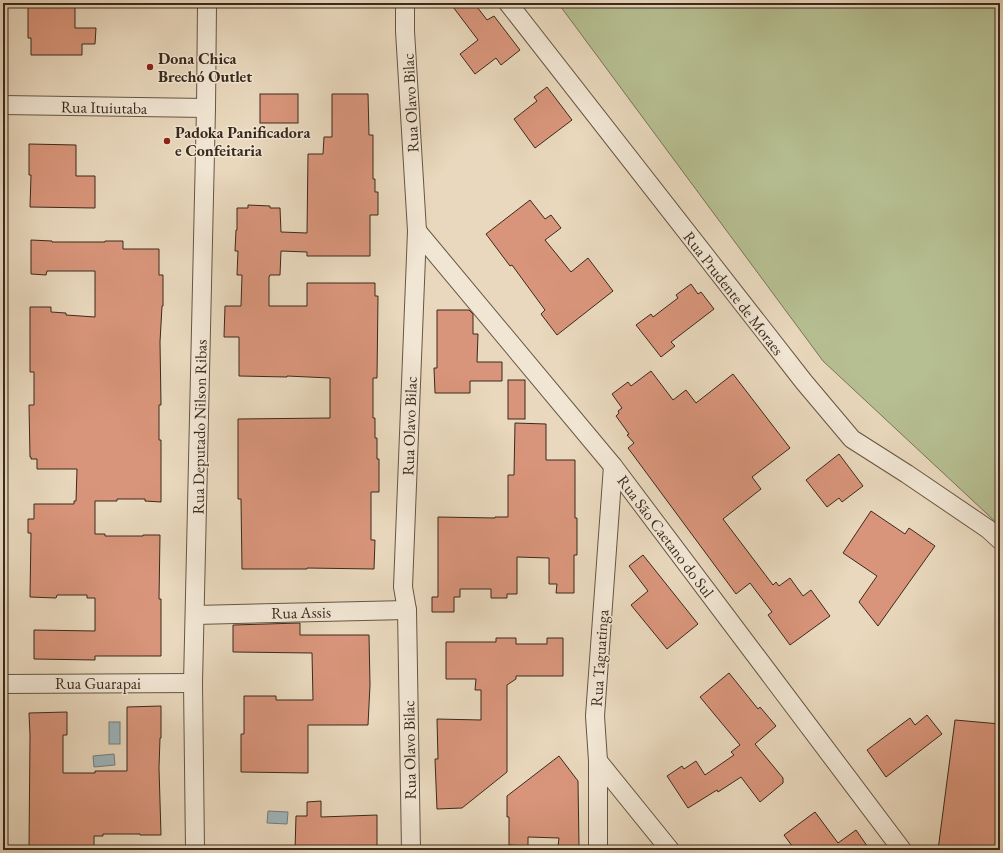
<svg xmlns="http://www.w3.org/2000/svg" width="1003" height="853" viewBox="0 0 1003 853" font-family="'EB Garamond',serif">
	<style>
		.green { fill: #b6bf92; stroke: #787457 }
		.water { fill: #9db6bc; stroke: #757e7c }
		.building { fill: #d9957b; stroke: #3a2a1c }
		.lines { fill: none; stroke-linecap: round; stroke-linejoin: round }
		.minor-casing { stroke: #665644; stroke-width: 20 }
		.minor { stroke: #f1e6d4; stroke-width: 18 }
		.poi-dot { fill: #8f2418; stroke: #f1e6d4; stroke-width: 1.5 }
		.labels { text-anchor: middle; stroke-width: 3; stroke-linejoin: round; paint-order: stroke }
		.poi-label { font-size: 16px; font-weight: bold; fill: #3a2a1c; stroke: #f1e6d4; text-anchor: start }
		.street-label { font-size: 16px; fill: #3a2a1c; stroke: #f1e6d4 }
	</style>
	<rect width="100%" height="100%" fill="#e9d8bd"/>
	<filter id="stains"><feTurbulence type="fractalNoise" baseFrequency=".005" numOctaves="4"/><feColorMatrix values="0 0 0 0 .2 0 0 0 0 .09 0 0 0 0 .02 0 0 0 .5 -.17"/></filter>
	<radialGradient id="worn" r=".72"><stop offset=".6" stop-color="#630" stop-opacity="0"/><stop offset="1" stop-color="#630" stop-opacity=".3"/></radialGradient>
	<polygon class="green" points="558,3 1000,3 1000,526 823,361"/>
	<g class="water">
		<rect x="109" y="722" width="11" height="22"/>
		<polygon points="114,754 115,765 94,767 93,756"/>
		<polygon points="268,811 288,812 287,824 267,823"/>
	</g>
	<g class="building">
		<polygon points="28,3 75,3 75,28 96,28 95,44 82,44 82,55 31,55 31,38 28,38"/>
		<polygon points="450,3 474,3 487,20 494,16 520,50 501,65 496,58 475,74 460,54 478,40"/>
		<polygon points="547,87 572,120 535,148 514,119 537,101 534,97"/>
		<rect x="260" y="94" width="38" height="29"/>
		<polygon points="332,94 368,94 369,135 373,135 373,179 375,179 375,192 378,192 378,215 370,215 370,256 307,256 307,252 281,251 280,275 270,275 269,277 269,306 307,306 307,283 375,283 375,296 378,296 377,378 373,378 373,418 375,418 375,438 377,438 377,459 379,459 379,492 371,492 371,540 375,540 374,569 307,568 307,569 242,569 241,499 238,499 238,419 330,418 330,378 287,376 287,377 239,376 239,337 224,337 225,306 241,306 242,275 237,275 238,251 235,251 236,230 237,230 237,208 248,208 248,205 270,206 270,208 280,208 281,232 307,233 308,154 323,154 324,137 332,137"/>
		<polygon points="29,144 76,145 76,176 95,176 95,208 30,207 31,175 29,175"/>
		<polygon points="530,200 545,219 551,215 561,228 545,240 571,272 588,258 613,291 557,335 541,314 545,310 512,265 510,266 486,234"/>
		<polygon points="31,240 52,241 52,242 105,242 105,241 123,241 123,249 159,249 159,275 163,275 163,306 162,306 160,342 161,405 159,405 159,440 161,440 161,502 145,501 145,499 117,499 117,501 95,501 95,534 105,534 105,536 143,536 143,535 160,535 159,599 161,599 161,656 95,656 95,660 34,659 34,630 95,631 95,598 87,598 87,595 57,595 56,598 30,597 31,533 28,533 28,519 34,519 34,504 74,504 74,501 76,501 77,469 37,469 37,459 31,459 31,457 30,457 29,405 34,405 34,372 30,372 30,307 51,307 51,312 66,313 66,315 95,317 95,271 47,271 46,275 31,274"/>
		<polygon points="691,284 698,294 701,292 714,309 671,342 675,346 661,357 636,325 651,314 653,317 678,298 676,295"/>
		<polygon points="437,310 469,310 473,314 473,334 478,334 477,362 502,362 502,381 470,381 470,393 435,393 434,368 437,368"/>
		<polygon points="651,371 673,400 686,390 696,403 733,374 790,448 752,477 761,489 723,519 773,585 776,582 779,586 790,578 803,596 811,590 830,616 790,645 768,615 772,612 750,583 736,594 628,448 634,443 627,435 629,434 616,416 619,413 618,411 622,408 612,394 628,382 631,386"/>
		<rect x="508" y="380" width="17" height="39"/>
		<polygon points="515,423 546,424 546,460 575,460 575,518 577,518 577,555 574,555 574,593 556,593 557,584 549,584 549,558 517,557 517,594 507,594 507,598 491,598 491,589 460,589 460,597 454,597 454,612 432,612 432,597 438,597 438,517 495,518 495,517 508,517 508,475 514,475"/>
		<polygon points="839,454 863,486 842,502 839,498 827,507 806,480"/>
		<polygon points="871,511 905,534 909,528 935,546 878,626 859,602 877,576 843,553"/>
		<polygon points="643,555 698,624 667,649 631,605 648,591 629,566"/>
		<polygon points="300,623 300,635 369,635 370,685 368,725 308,725 308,773 241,772 241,734 244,734 244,696 276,696 276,700 313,700 312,653 233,652 233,625"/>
		<polygon points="496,638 516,638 516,644 547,644 547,638 563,638 563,676 516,676 516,679 507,685 507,772 462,808 437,809 435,759 438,759 437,719 481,720 481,690 475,690 476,679 446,679 446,642 496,642"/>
		<polygon points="729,673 758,709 760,707 776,726 755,744 783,778 783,783 760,802 741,777 718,792 717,790 688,808 667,776 682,766 684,769 696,761 705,775 734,755 731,752 740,745 700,697"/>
		<polygon points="161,706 161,738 160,738 159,768 161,835 140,835 140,834 103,834 103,836 94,836 94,850 29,850 30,735 29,713 67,712 67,735 63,735 63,773 95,773 95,771 127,771 127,707"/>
		<polygon points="927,715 942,734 886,777 867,750 910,718 915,725"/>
		<polygon points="955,720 1000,724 1000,850 938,850"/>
		<polygon points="559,756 578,781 579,847 558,847 559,838 528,837 528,846 509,845 509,817 507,817 507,796"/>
		<polygon points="321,801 321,817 377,815 377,850 295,850 296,816 307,816 307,802"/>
		<polygon points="815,812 838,843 856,830 870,850 795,850 784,835"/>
	</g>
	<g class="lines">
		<defs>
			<g id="minor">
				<polyline points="405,3 405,31 417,231 403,587 407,610 411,850"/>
				<polyline points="508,3 804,382 852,439 907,474 988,529 1000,540"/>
				<polyline points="3,105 206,108"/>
				<polyline points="417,231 613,466 902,850"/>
				<polyline points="195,615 407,610"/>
				<polyline points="3,684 193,683"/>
				<polyline points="598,761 670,850"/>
				<polyline points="195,850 193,683 206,108 207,3"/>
				<polyline points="598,850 598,761 595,716 613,466"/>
			</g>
		</defs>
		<use href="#minor" class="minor-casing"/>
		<use href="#minor" class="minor"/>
	</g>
	<g class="poi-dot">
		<circle cx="150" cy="67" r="4"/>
		<circle cx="167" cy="141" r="4"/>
	</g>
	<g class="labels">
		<g class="poi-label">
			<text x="158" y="64">Dona Chica<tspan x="158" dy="18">Brechó Outlet</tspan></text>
			<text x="175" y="138">Padoka Panificadora<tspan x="175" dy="18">e Confeitaria</tspan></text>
		</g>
		<g class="street-label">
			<text transform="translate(410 103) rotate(-93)" y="6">Rua Olavo Bilac</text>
			<text transform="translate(104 107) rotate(1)" y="6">Rua Ituiutaba</text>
			<text transform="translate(734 293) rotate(52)" y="6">Rua Prudente de Moraes</text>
			<text transform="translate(409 426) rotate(-88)" y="6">Rua Olavo Bilac</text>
			<text transform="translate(199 427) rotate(-89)" y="6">Rua Deputado Nilson Ribas</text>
			<text transform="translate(666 536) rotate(53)" y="6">Rua São Caetano do Sul</text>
			<text transform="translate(301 612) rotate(-1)" y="6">Rua Assis</text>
			<text transform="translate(599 658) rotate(-86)" y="6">Rua Taguatinga</text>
			<text x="98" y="689">Rua Guarapai</text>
			<text transform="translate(409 750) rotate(-91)" y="6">Rua Olavo Bilac</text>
		</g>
	</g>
	<rect width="1003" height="853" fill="none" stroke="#e9d8bd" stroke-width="16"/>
	<rect x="4" y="4" width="995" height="845" fill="none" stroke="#3a2a1c" stroke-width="2"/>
	<rect x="8" y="8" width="987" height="837" fill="none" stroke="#3a2a1c"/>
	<rect width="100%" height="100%" filter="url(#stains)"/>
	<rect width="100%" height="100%" fill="url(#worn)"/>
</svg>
